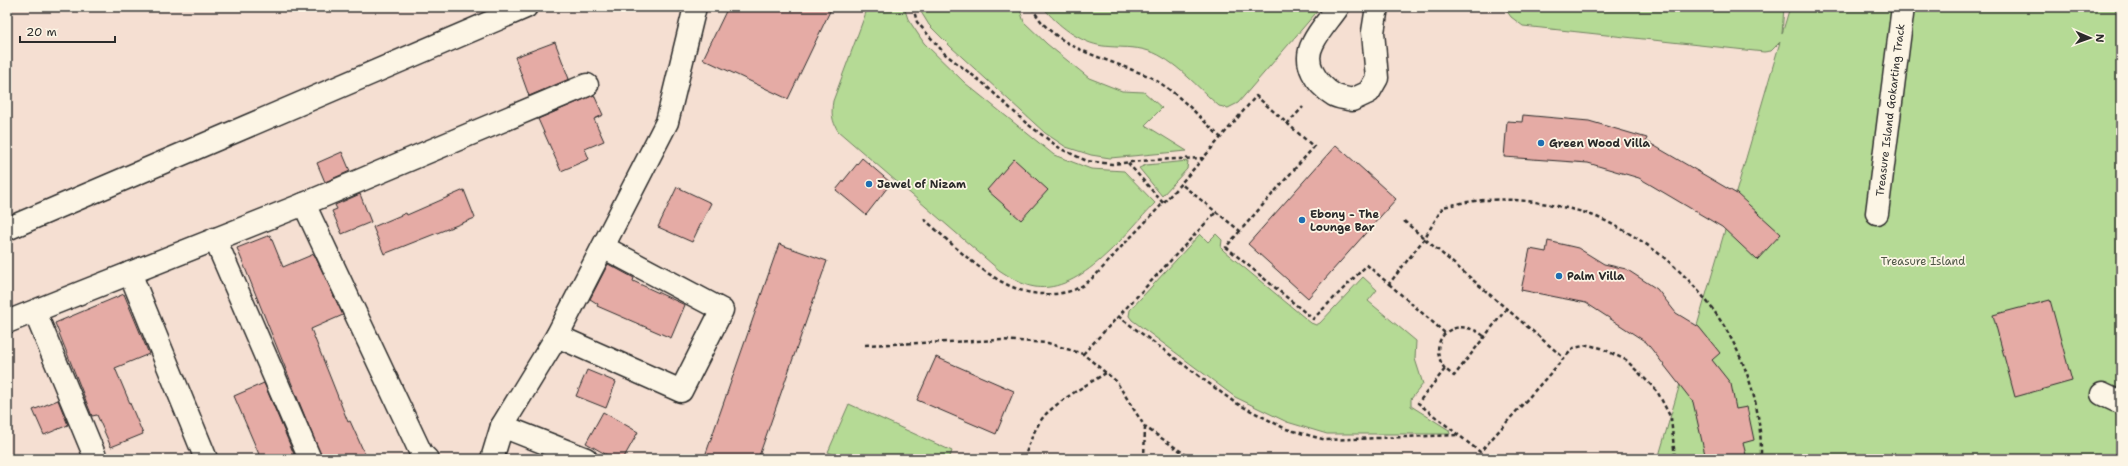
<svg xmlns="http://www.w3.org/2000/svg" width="2128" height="466" viewBox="0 0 2128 466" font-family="'Shantell Sans',sans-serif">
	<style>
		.green { fill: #b5da95; stroke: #708260 }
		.building { fill: #e5aba5; stroke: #2b2b2b }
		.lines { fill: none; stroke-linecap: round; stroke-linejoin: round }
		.minor-casing { stroke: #2b2b2b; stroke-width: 25 }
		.path { stroke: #2b2b2b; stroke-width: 2.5; stroke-dasharray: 4 3; stroke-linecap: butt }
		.minor { stroke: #fcf5e5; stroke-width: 22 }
		.poi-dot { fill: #1f6fb2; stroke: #fcf5e5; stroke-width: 1.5 }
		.labels { text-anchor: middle; stroke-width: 3.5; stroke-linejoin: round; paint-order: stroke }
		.street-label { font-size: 11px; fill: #2b2b2b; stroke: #fcf5e5 }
		.poi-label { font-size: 11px; font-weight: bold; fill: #2b2b2b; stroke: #fcf5e5; text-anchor: start }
		.park-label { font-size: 11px; fill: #4e5746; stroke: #fcf5e5 }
	</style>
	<rect width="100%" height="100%" fill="#f5dfd2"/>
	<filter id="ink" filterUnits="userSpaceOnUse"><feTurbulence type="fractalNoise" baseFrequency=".025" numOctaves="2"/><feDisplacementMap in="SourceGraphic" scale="8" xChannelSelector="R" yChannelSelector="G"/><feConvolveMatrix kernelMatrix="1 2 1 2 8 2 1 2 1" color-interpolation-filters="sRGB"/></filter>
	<g filter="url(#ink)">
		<g class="green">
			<path d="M868 7H904L908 19 924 43 965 83 1054 155 1091 169 1124 171 1155 203C1126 233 1081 294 1035 287 1021 285 1010 277 999 270L838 131C832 121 831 113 833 101Z"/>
			<polygon points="918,7 1019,7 1024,22 1047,44 1089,78 1122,91 1144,92 1162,108 1145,125 1187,151 1110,158 1091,155 1066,147 1045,133 951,47 929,25"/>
			<path d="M1043 7H1321L1238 103 1228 108 1219 106C1199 89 1174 59 1149 51 1134 46 1119 48 1103 46 1080 43 1057 25 1043 7Z"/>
			<polygon points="1504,7 1784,7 1782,34 1790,7 2121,7 2121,459 1658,459 1780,42 1771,51 1764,52 1523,26 1511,17"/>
			<polygon points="1188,161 1187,169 1162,196 1139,168 1146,165"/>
			<polygon points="1200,234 1208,242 1216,234 1222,240 1221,248 1224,251 1311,323 1316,325 1320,323 1363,277 1377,290 1368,301 1416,341 1415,359 1423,384 1411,399 1411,406 1449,430 1450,434 1327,434 1287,422 1235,397 1132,320 1129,316 1130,310"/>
			<polygon points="849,404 952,451 949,459 844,459 828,452"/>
		</g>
		<g class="building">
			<polygon points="728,7 832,7 788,99 703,59"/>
			<polygon points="555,42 569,79 529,96 515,57"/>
			<polygon points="594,95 603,115 594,119 604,141 585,149 589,159 561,171 538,119"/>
			<polygon points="1523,115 1589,121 1647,138 1646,141 1737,194 1781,234 1757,260 1722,227 1639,178 1588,163 1504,157 1507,121 1522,122"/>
			<polygon points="1336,145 1396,199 1308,298 1248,244"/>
			<polygon points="342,152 350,171 325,182 317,163"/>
			<polygon points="862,158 891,183 866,215 836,190"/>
			<polygon points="1014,159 1048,190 1021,220 987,190"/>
			<polygon points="677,187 711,203 692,242 658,227"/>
			<polygon points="464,190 475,218 384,254 373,227 406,213 407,215"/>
			<polygon points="360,194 371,222 342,234 332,211 337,209 335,205"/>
			<polygon points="270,235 283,267 314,254 343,315 311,329 348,422 350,421 367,459 322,459 237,248"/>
			<polygon points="1548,241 1578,248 1604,264 1626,269 1657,289 1676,313 1699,327 1720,353 1712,360 1731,384 1736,409 1747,407 1754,440 1743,443 1747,459 1706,459 1693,402 1646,342 1586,303 1521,290 1530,249 1546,252"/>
			<polygon points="779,244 827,261 758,459 704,459"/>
			<polygon points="608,264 634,278 633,281 685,305 671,338 597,306 598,304 590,299"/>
			<polygon points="124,294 149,354 115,368 143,434 111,447 97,415 92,416 55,323"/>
			<polygon points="2050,300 2072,381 2015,397 1993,315"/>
			<polygon points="936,357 1014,391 996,434 917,400"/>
			<polygon points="587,370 616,382 606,408 576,396"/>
			<polygon points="264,383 296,459 261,459 234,396"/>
			<polygon points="58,400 68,425 44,435 33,410"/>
			<polygon points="603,412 638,432 623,459 614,459 586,443"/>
		</g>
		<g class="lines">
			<defs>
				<g id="minor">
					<path d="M1338 7C1330 19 1319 30 1313 43 1302 63 1316 84 1334 95 1339 98 1347 98 1352 100L1369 92 1377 78 1373 32 1377 7"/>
					<polyline points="304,204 421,453 427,459"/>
					<polyline points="1877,213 1903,7"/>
					<polyline points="7,229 526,7"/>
					<polyline points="215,239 310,459"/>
					<polyline points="130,273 206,459"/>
					<polyline points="35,312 96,459"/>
					<polyline points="7,322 304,204 587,85"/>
					<polyline points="557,336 681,391 722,310 603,247"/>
					<polyline points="2102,394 2121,403"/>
					<polyline points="502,426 586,459"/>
					<polyline points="492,459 502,426 557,336 667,122 695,7"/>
				</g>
			</defs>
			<use href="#minor" class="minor-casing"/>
			<g class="path">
				<polyline points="913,7 917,22 945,54 984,84 1026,123 1061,149 1087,161 1112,164 1152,160 1203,158"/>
				<path d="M1032 7C1050 44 1094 55 1130 69 1137 72 1145 74 1152 78 1179 94 1199 116 1221 138"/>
				<polyline points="1287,124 1303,107"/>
				<polyline points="1128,163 1164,204"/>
				<path d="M924 219C955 246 998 293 1042 294 1053 295 1070 293 1080 287 1094 280 1112 257 1123 245 1170 198 1213 147 1256 96L1314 147 1240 231 1181 184"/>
				<polyline points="1404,221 1564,358"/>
				<path d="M1240 231 1226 247 1313 319 1367 265 1389 284 1424 239 1443 207C1457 204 1473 200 1488 200 1517 198 1547 203 1575 210 1596 215 1617 226 1635 237 1711 284 1763 368 1761 459"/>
				<polyline points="1389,284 1445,333"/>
				<polyline points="1507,308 1454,376 1445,369 1418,403 1480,452 1564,358 1574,348 1588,345 1601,348 1626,360 1657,391 1671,418 1675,459"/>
				<polyline points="1118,316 1234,402 1286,429 1326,440 1457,435"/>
				<polyline points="865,345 1002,340 1048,343 1083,354 1116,381 1145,427 1192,459"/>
				<polyline points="1083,354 1216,212"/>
				<path d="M1445 369C1424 340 1455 312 1485 337"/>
				<path d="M1024 459C1029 444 1035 426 1046 414 1063 398 1086 385 1106 373"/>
				<polyline points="1144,459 1145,427"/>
			</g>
			<use href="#minor" class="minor"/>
		</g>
	</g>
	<g class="poi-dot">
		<circle cx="1541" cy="143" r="4"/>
		<circle cx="869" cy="184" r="4"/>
		<circle cx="1302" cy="220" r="4"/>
		<circle cx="1559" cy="276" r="4"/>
	</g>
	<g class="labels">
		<g class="street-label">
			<text transform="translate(1890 110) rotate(-83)" y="4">Treasure Island Gokarting Track</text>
		</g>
		<g class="poi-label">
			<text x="1549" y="147">Green Wood Villa</text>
			<text x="877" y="188">Jewel of Nizam</text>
			<text x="1310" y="218">Ebony - The<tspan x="1310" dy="13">Lounge Bar</tspan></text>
			<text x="1567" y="280">Palm Villa</text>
		</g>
		<g class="park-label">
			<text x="1923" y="265">Treasure Island</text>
		</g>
	</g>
	<rect width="2128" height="466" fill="none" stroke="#fcf5e5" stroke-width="24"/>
	<rect x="12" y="12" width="2104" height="442" fill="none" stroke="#2b2b2b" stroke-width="1.5" filter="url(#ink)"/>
	<g transform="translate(2090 38) rotate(92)" stroke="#fcf5e5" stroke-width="3" paint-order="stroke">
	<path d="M0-3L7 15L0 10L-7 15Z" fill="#2b2b2b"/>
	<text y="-6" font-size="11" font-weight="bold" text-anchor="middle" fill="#2b2b2b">N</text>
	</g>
	<path d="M20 36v6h95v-6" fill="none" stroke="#2b2b2b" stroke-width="2"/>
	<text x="26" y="36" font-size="12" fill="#2b2b2b" stroke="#fcf5e5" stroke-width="3" paint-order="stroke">20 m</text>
</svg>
